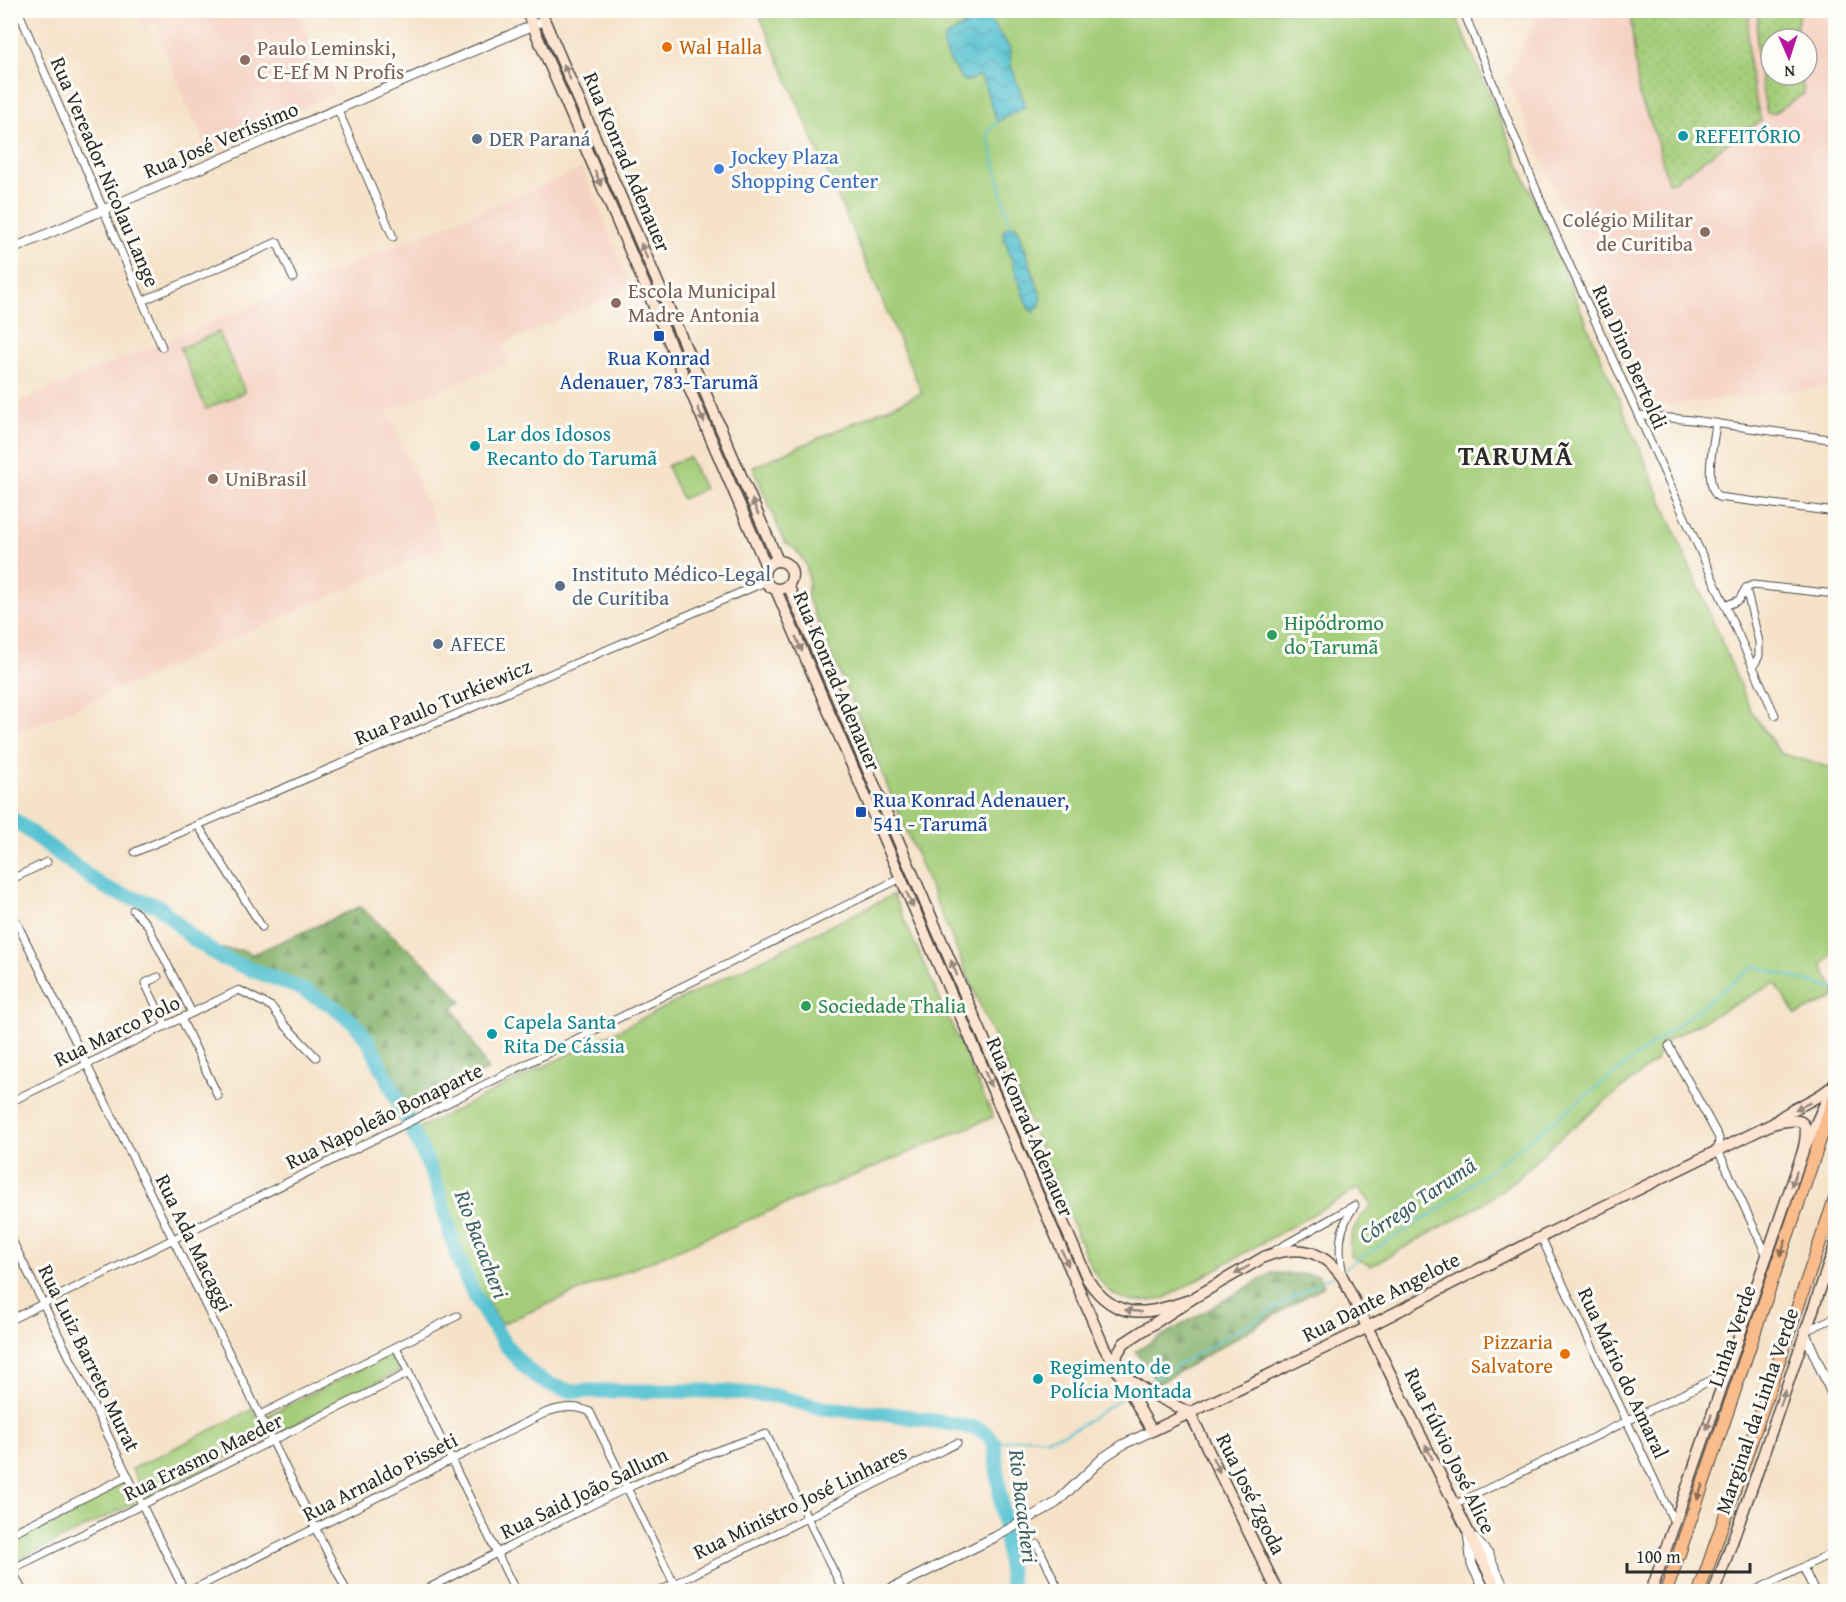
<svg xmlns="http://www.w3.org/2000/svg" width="1846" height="1602" viewBox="0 0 1846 1602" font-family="'Gentium Book Plus',serif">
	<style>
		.built { fill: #f5d2c2; fill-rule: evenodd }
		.grass { fill: url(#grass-dots); stroke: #687c52; stroke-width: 1.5 }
		.forest { fill: url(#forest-firs); stroke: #586e4a; stroke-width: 1.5 }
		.green { fill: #a5ce7a; stroke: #687c52; stroke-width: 1.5 }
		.water { fill: url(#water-waves); stroke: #41767e; stroke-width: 1.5 }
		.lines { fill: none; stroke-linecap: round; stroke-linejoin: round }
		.stream { stroke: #57c2d2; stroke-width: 2 }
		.river { stroke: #57c2d2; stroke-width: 15 }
		.minor-casing { stroke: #494643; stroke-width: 9 }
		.tertiary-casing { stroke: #494643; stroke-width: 11 }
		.secondary-casing { stroke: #494643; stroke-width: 13 }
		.trunk-casing { stroke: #494643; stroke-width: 14 }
		.minor { stroke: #fff; stroke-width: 7 }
		.tertiary { stroke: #fff; stroke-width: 9 }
		.secondary { stroke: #fde4d0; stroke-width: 10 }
		.trunk { stroke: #f9bc8a; stroke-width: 12 }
		.oneway { fill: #94887e }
		.oneway2 { fill: #886c56 }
		.food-dot { fill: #e8710a; stroke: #fdfcf7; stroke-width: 2 }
		.education-dot { fill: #8d6e63; stroke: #fdfcf7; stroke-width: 2 }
		.culture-dot { fill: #0f9aa8; stroke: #fdfcf7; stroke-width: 2 }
		.service-dot { fill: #5c6f8a; stroke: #fdfcf7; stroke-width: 2 }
		.shop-dot { fill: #3f7fe0; stroke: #fdfcf7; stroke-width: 2 }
		.transit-dot { fill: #1a4fb4; stroke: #fdfcf7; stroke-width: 2 }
		.leisure-dot { fill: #2e9e5b; stroke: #fdfcf7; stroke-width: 2 }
		.labels { text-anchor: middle; stroke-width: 6; stroke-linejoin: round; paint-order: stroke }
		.food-label { font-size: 21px; fill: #c56008; stroke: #fdfcf7; text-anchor: start }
		.education-label { font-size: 21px; fill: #785e54; stroke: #fdfcf7; text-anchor: start }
		.culture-label { font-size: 21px; fill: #0d838f; stroke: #fdfcf7; text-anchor: start }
		.service-label { font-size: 21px; fill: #4e5e75; stroke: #fdfcf7; text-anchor: start }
		.street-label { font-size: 21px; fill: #2b2b2b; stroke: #fdfcf7 }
		.shop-label { font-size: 21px; fill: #366cbe; stroke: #fdfcf7; text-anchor: start }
		.transit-label { font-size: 21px; fill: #164399; stroke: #fdfcf7 }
		.leisure-label { font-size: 21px; fill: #27864d; stroke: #fdfcf7; text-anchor: start }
		.water-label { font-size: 22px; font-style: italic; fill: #3a6065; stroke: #fdfcf7 }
		.district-label { font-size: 27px; font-weight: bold; letter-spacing: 1.5px; fill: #2b2b2b; stroke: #fdfcf7 }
	</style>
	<defs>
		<pattern id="grass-dots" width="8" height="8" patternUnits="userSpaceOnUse" patternTransform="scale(1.5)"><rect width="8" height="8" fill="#a5ce7a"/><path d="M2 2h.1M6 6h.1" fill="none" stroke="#8eb16a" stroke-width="1.8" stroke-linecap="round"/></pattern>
		<pattern id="forest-firs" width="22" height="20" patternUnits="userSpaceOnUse" patternTransform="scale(1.5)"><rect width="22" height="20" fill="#84b16a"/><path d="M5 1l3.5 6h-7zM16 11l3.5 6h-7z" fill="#6c9057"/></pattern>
		<pattern id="water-waves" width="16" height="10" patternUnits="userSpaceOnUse" patternTransform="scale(1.5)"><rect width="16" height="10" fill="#57c2d2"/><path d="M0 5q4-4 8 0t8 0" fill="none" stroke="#489eab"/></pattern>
	</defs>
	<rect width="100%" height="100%" fill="#fdfcf7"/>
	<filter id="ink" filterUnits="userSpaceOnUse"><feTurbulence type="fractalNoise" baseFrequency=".0167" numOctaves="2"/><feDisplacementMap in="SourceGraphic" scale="12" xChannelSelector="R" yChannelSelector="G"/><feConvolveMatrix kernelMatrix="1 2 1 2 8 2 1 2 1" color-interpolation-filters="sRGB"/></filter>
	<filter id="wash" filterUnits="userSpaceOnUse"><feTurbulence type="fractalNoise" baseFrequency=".008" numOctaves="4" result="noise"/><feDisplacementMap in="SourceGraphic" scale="24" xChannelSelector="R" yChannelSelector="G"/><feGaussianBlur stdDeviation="1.35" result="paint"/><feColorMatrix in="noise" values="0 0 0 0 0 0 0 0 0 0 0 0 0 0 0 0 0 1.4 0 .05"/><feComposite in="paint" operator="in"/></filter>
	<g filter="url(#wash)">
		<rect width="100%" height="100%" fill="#f5e2c8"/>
		<g class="built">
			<polygon points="138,11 298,11 334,93 208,150 185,101 155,22 143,27"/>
			<path d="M1540 11H1835V386L1649 407 1507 78ZM1771 39H1807V75H1771Z"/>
			<polygon points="583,169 631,288 501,344 509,362 387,411 445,546 11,736 11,405"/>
		</g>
		<g class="grass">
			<path d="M1630 11H1750C1744 47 1751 86 1761 121 1730 139 1703 162 1674 181L1668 182 1654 131 1639 96Z"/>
			<path d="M1759 11H1799L1795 39H1771V75H1801L1804 94 1774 113H1767C1760 80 1753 44 1759 11Z"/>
			<polygon points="219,332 245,392 206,409 180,348"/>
		</g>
		<g class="forest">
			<polygon points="360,907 438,975 462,1002 453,1007 488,1070 412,1111 374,1039 307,988 230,958 223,949 241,950 253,954"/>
			<polygon points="1272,1273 1318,1275 1324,1286 1158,1384 1136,1351"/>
		</g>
		<g class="green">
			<path d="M758 11H1454L1751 711 1780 753 1835 769V950L1822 966 1835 990V997L1796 1015 1775 983 1662 1043 1656 1061 1558 1139 1519 1177 1479 1206 1371 1266 1350 1256C1348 1233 1356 1221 1372 1205L1359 1188 1165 1298C1127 1308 1108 1298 1090 1265L807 596 809 580 806 565 797 551 784 541 753 467 922 393Z"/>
			<polygon points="689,457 704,489 682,499 667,466"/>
			<polygon points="893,895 993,1117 501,1324 479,1290 459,1247 447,1200 417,1129"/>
			<polygon points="393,1353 402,1370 277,1433 268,1415"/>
			<polygon points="253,1409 267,1438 146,1497 132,1469"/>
			<polygon points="125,1482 135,1503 12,1563 11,1559 11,1539"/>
		</g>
		<g class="water">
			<path d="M979 11H987L991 21 1010 48 1011 66 1026 106 997 122 982 78 978 76 968 81 963 80C955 70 941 51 944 38L981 16Z"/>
			<polygon points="1015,225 1019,231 1041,297 1040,305 1034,312 1030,310 1026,303 1003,235 1004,229"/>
		</g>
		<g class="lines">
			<g class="stream">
				<polyline points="997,122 989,131 988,135 1010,226"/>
				<polyline points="1344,1268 1435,1212 1754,966 1836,990"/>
				<polyline points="1145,1384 1334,1274"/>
				<polyline points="994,1443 1029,1437 1044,1439 1061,1435 1077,1428 1127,1394"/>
			</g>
			<path class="river" d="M10 817 102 886 117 893 159 906 192 938 222 958 299 988 331 1005 356 1025 369 1042C391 1087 415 1132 434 1179 443 1203 448 1228 456 1253 468 1287 485 1316 506 1345 526 1370 538 1384 571 1391H717L776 1396 822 1408 890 1414 976 1428 987 1434 994 1443 1012 1592"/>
		</g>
	</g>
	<g filter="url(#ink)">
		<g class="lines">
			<defs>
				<g id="minor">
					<polyline points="18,10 162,347"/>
					<polyline points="1463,10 1545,211 1775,715"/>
					<polyline points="338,110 393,237"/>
					<polyline points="142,301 277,242 293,278"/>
					<polyline points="1638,415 1692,420 1836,440"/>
					<path d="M1716 423C1714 443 1703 483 1718 497L1836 512"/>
					<polyline points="1746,588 1759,642 1759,656 1753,667"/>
					<polyline points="1725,606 1739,600 1746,588 1753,585 1836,594"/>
					<polyline points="198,825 262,927"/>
					<polyline points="135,852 765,582"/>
					<polyline points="10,880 47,862"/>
					<polyline points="10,909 347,1592"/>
					<polyline points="133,910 147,924 192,1013"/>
					<polyline points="158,977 145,983 166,1026"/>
					<polyline points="181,1018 218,1096"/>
					<polyline points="1669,1046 1719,1138 1718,1150 1767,1256"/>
					<polyline points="10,1102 239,990 272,1007 284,1024 316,1057"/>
					<polyline points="10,1236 185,1592"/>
					<polyline points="1541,1237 1674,1522"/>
					<polyline points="1276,1250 1355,1205"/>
					<path d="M1343 1276C1338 1250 1338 1228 1354 1207"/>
					<polyline points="10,1320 901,878"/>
					<polyline points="1805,1331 1836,1317"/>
					<polyline points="396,1347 516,1592"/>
					<polyline points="260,1415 457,1316"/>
					<polyline points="1454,1505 1726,1373"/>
					<polyline points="10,1534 128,1476"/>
					<polyline points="1037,1544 1060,1592"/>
					<polyline points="1803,1567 1815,1592"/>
					<polyline points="10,1570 409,1373"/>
					<path d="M188 1592 547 1412C561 1407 577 1405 590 1412L678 1592"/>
					<path d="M421 1592C534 1535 645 1471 766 1434L844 1592"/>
					<polyline points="658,1592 957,1443"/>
					<polyline points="1752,1592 1836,1551"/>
				</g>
				<g id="tertiary">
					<polyline points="10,250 538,23"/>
					<polyline points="1804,1331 1836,1403"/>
					<polyline points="1468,1534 1472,1565 1486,1592"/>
					<polyline points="1474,1538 1488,1554 1506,1592"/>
					<polyline points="10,1568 22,1592"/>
					<polyline points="885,1592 995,1537 1056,1503 1104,1457 1124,1444 1152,1431"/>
				</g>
				<g id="secondary">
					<polyline points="526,10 766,566"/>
					<polyline points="540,10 778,561"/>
					<circle cx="778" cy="575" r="14"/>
					<path d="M788 585 1088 1280C1116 1323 1148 1314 1190 1300"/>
					<path d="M776 590 1104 1347 1152 1431 1358 1332 1541 1237 1772 1124C1802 1117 1811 1118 1803 1151"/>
					<path d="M1775 1122C1790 1108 1812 1103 1830 1088"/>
					<path d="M1116 1368 1117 1354 1124 1343 1190 1300 1264 1257C1297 1244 1322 1249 1343 1278L1498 1592"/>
					<polyline points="1122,1374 1146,1391 1190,1413"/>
					<polyline points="1190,1413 1278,1592"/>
					<polyline points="1651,1592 1803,1151 1836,1080"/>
					<polyline points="1714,1592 1757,1473 1836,1243"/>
				</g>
				<g id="trunk">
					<polyline points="1666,1592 1836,1093"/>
					<polyline points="1699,1592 1836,1196"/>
				</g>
			</defs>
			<use href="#minor" class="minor-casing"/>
			<use href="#tertiary" class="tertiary-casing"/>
			<use href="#secondary" class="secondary-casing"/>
			<use href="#trunk" class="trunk-casing"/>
			<use href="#minor" class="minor"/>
			<use href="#tertiary" class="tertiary"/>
			<use href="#secondary" class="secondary"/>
			<use href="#trunk" class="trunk"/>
		</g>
		<defs><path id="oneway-solid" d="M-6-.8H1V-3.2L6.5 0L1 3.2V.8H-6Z" transform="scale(1.5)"/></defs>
		<g class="oneway">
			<use href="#oneway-solid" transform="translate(567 72) rotate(-113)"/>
			<use href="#oneway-solid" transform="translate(598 178) rotate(67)"/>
			<use href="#oneway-solid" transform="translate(644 251) rotate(-113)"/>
			<use href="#oneway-solid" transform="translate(701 415) rotate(67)"/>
			<use href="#oneway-solid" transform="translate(755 507) rotate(-113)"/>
			<use href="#oneway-solid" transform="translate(799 644) rotate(67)"/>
			<use href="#oneway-solid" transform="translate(910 900) rotate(67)"/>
			<use href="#oneway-solid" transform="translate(954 968) rotate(-113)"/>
			<use href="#oneway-solid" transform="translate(988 1079) rotate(67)"/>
			<use href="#oneway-solid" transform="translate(1803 1106) rotate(155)"/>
			<use href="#oneway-solid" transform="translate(1794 1179) rotate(109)"/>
			<use href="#oneway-solid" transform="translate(1065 1258) rotate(67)"/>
			<use href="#oneway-solid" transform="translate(1242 1270) rotate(150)"/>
			<use href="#oneway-solid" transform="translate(1133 1311) rotate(-172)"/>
			<use href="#oneway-solid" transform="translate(1783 1398) rotate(-71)"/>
			<use href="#oneway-solid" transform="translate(1709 1422) rotate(109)"/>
			<use href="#oneway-solid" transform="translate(1429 1452) rotate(-116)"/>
			<use href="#oneway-solid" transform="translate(1216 1465) rotate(64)"/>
		</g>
		<g class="oneway2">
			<use href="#oneway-solid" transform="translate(1783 1248) rotate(109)"/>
			<use href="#oneway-solid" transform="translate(1700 1492) rotate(109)"/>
		</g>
	</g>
	<g class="food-dot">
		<circle cx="667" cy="47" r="6"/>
		<circle cx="1565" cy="1354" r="6"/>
	</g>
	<g class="education-dot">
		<circle cx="245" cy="60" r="6"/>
		<circle cx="1705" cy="232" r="6"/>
		<circle cx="616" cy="303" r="6"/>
		<circle cx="213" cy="479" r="6"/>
	</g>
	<g class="culture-dot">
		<circle cx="1683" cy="136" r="6"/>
		<circle cx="475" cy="446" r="6"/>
		<circle cx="492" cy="1034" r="6"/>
		<circle cx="1038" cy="1379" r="6"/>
	</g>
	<g class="service-dot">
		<circle cx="477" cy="139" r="6"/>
		<circle cx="560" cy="586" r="6"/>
		<circle cx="438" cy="644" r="6"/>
	</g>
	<circle class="shop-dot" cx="719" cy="169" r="6"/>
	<g class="transit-dot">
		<rect x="653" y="330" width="12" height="12" rx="3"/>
		<rect x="855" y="806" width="12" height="12" rx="3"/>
	</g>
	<g class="leisure-dot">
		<circle cx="1272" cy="635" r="6"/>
		<circle cx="806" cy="1006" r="6"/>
	</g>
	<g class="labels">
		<g class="food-label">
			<text x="679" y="54">Wal Halla</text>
			<text x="1553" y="1349" text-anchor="end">Pizzaria<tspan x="1553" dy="24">Salvatore</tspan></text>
		</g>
		<g class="education-label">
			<text x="257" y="55">Paulo Leminski,<tspan x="257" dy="24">C E-Ef M N Profis</tspan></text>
			<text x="1693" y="227" text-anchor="end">Colégio Militar<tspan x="1693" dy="24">de Curitiba</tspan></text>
			<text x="628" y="298">Escola Municipal<tspan x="628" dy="24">Madre Antonia</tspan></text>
			<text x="225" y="486">UniBrasil</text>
		</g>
		<g class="culture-label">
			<text x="1695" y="143">REFEITÓRIO</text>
			<text x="487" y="441">Lar dos Idosos<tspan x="487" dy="24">Recanto do Tarumã</tspan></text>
			<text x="504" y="1029">Capela Santa<tspan x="504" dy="24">Rita De Cássia</tspan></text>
			<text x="1050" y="1374">Regimento de<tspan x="1050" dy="24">Polícia Montada</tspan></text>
		</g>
		<g class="service-label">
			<text x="489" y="146">DER Paraná</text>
			<text x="572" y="581">Instituto Médico-Legal<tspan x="572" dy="24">de Curitiba</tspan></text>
			<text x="450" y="651">AFECE</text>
		</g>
		<g class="street-label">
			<text transform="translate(221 140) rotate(-23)" y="7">Rua José Veríssimo</text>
			<text transform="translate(627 162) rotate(67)" y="7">Rua Konrad Adenauer</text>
			<text transform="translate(105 172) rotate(67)" y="7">Rua Vereador Nicolau Lange</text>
			<text transform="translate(1630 357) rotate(66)" y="7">Rua Dino Bertoldi</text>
			<text transform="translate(837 681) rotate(67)" y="7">Rua Konrad Adenauer</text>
			<text transform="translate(443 702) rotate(-23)" y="7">Rua Paulo Turkiewicz</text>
			<text transform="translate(117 1031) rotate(-26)" y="7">Rua Marco Polo</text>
			<text transform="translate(384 1116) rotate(-26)" y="7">Rua Napoleão Bonaparte</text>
			<text transform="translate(1030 1127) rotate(67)" y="7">Rua Konrad Adenauer</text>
			<text transform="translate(194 1243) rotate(64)" y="7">Rua Ada Macaggi</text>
			<text transform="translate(1381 1297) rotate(-27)" y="7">Rua Dante Angelote</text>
			<text transform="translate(1732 1336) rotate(-71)" y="7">Linha Verde</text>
			<text transform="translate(89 1358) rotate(64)" y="7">Rua Luiz Barreto Murat</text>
			<text transform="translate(1623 1373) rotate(65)" y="7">Rua Mário do Amaral</text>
			<text transform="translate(1757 1411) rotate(-71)" y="7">Marginal da Linha Verde</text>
			<text transform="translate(1450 1451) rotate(64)" y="7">Rua Fúlvio José Alice</text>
			<text transform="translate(203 1457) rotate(-26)" y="7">Rua Erasmo Maeder</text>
			<text transform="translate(380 1477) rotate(-27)" y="7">Rua Arnaldo Pisseti</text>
			<text transform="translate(584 1493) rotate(-26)" y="7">Rua Said João Sallum</text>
			<text transform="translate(1251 1494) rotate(64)" y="7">Rua José Zgoda</text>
			<text transform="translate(800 1502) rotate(-26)" y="7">Rua Ministro José Linhares</text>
		</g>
		<g class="shop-label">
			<text x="731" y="164">Jockey Plaza<tspan x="731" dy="24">Shopping Center</tspan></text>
		</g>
		<g class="transit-label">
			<text x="659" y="365">Rua Konrad<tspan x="659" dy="24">Adenauer, 783-Tarumã</tspan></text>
			<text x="873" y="807" text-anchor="start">Rua Konrad Adenauer,<tspan x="873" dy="24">541 - Tarumã</tspan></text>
		</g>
		<g class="leisure-label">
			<text x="1284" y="630">Hipódromo<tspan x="1284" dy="24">do Tarumã</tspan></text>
			<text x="818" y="1013">Sociedade Thalia</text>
		</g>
		<g class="water-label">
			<text transform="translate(1417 1200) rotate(-34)" y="8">Córrego Tarumã</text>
			<text transform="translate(482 1244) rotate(69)" y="8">Rio Bacacheri</text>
			<text transform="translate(1024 1506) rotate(83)" y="8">Rio Bacacheri</text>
		</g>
		<g class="district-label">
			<text x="1516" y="465">TARUMÃ</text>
		</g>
	</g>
	<rect width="1846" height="1602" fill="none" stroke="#fdfcf7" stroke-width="36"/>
	<g transform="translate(1789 57) rotate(177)"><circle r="28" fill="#fdfcf7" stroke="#a9a8a5" stroke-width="1.5"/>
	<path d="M0-4.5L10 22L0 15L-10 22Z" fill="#b5179e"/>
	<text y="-9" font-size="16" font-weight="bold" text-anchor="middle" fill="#2b2b2b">N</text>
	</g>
	<path d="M1627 1563v9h123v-9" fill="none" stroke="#2b2b2b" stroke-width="3"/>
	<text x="1636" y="1563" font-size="18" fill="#2b2b2b" stroke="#fdfcf7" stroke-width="4.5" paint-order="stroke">100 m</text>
</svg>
